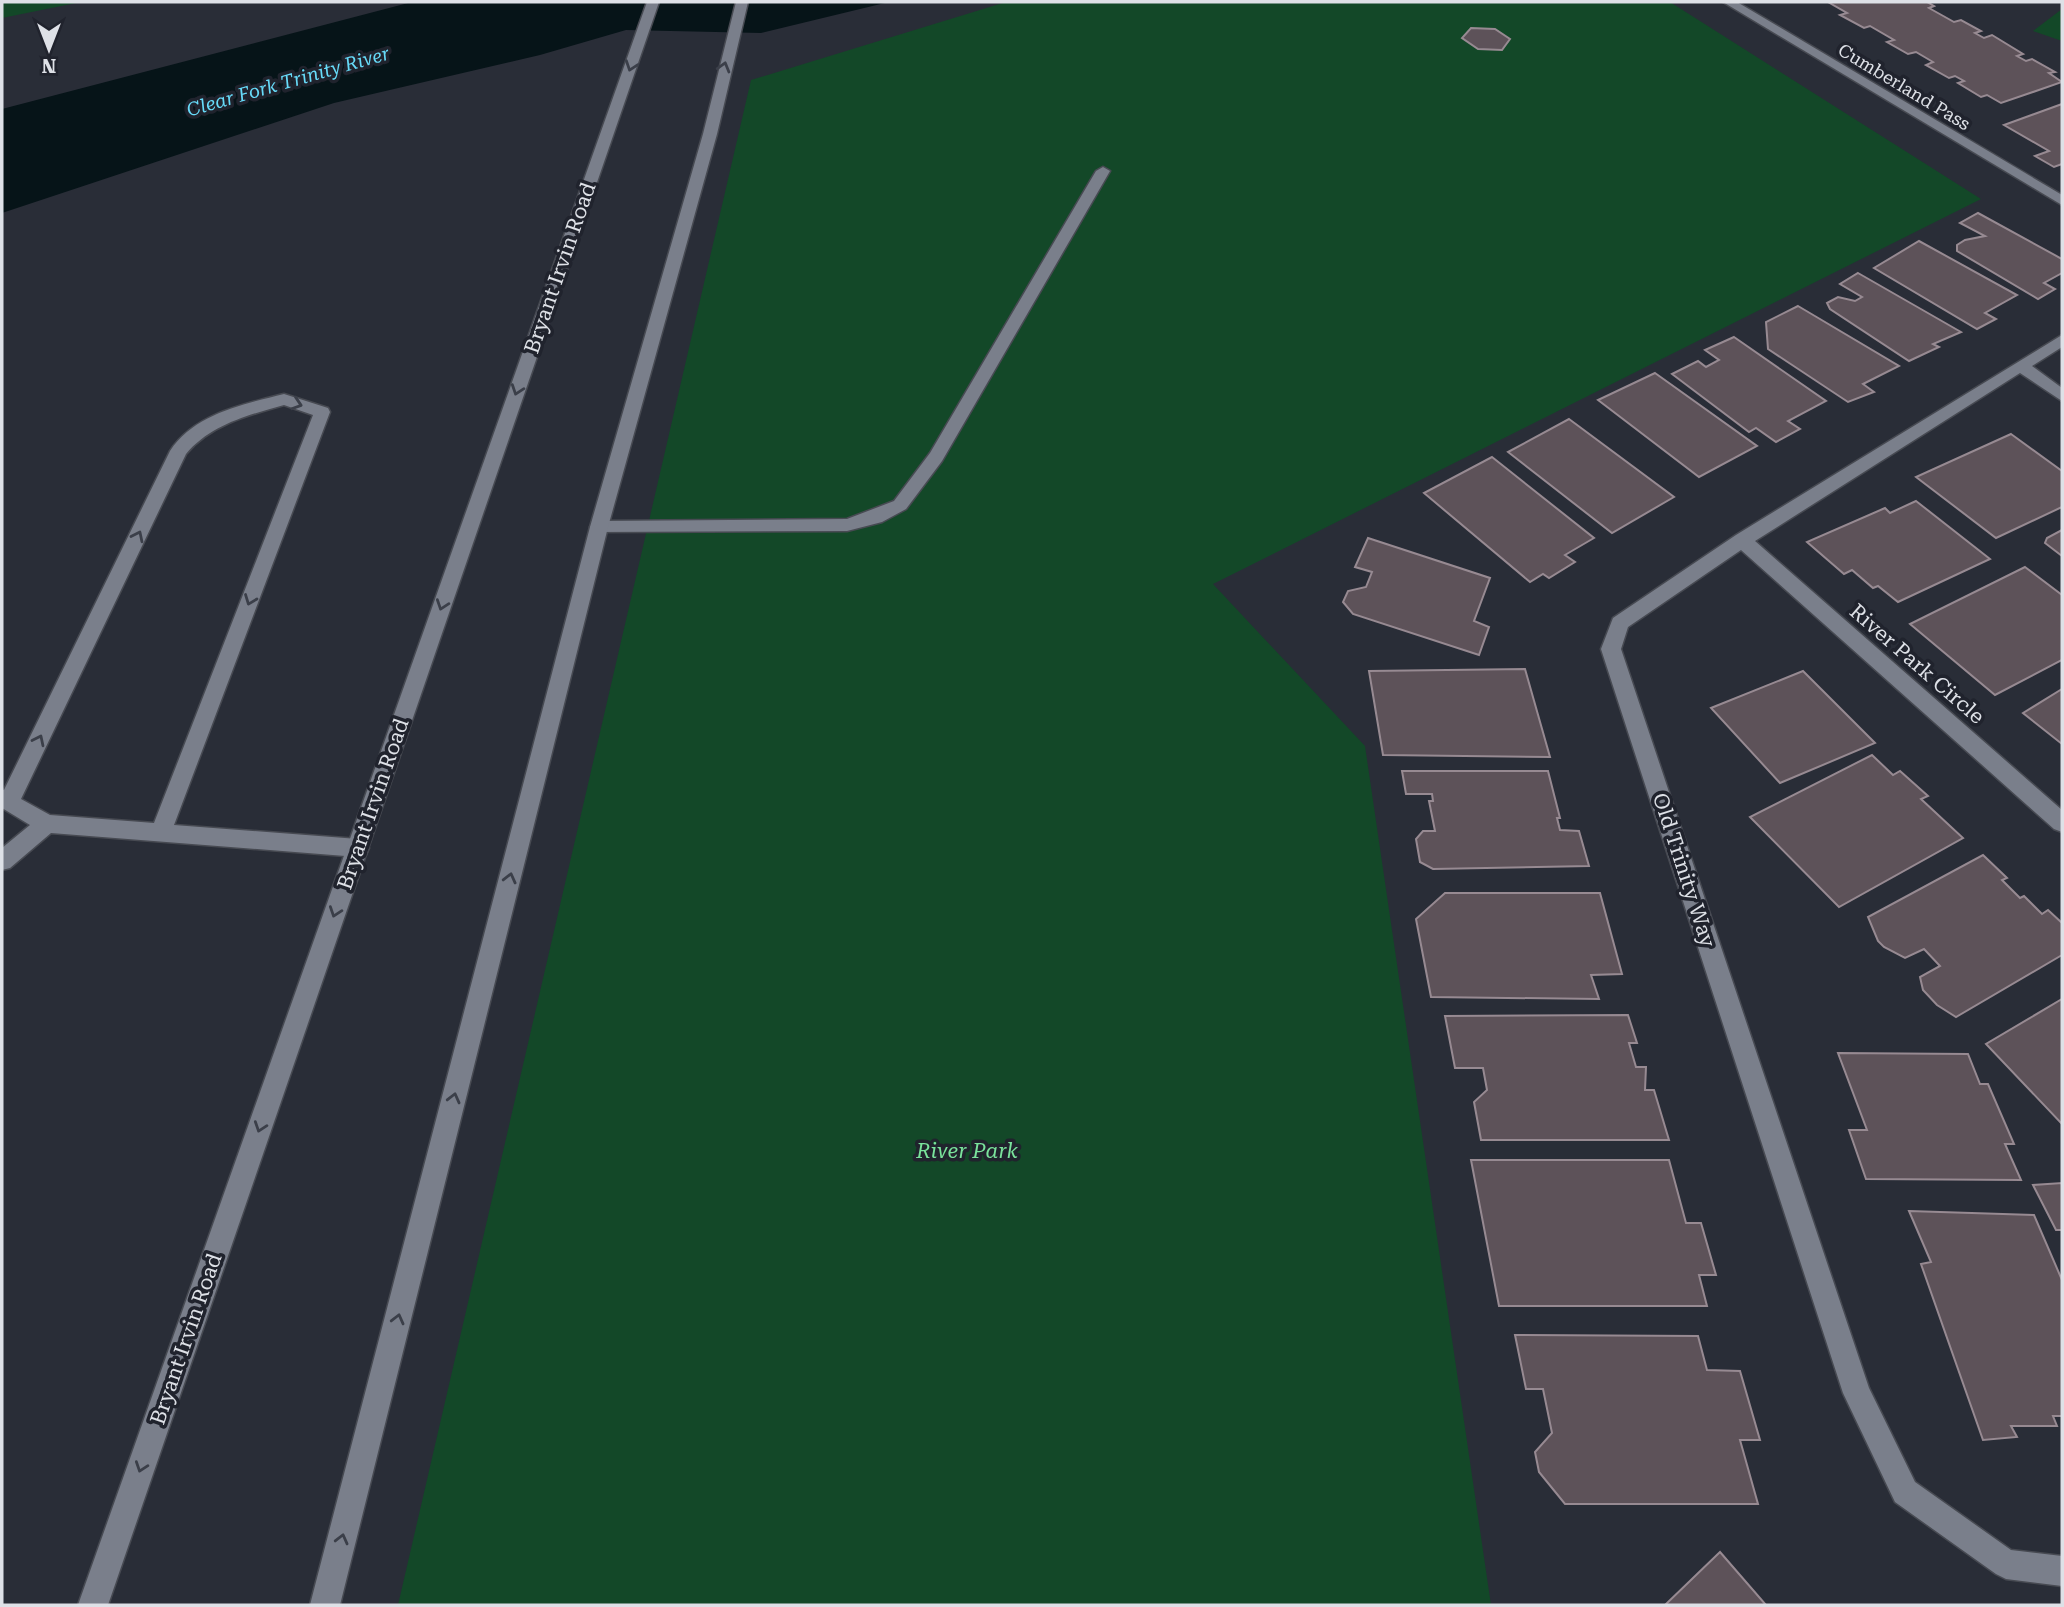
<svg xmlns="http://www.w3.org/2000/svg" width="2064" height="1607" viewBox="0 0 2064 1607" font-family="'Roboto Serif',serif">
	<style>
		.green { fill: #134828 }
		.water { fill: #061418 }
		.building { fill: #5d5259; stroke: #978a92; stroke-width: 2 }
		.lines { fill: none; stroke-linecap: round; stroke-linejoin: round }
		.lane-casing { stroke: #474a52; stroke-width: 3 }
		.street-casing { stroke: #474a52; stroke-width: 3 }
		.secondary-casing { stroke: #474a52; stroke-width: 3 }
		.lane { fill: #7a7f8b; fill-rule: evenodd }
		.street { fill: #7a7f8b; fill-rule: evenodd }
		.secondary { fill: #7a7f8b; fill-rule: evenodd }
		.oneway { stroke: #3b3f49 }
		.labels { text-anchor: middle; stroke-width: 7; stroke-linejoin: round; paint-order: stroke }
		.far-street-label { font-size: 18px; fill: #dee1e7; stroke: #20232d }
		.far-water-label { font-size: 19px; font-style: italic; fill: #67dbf9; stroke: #20232d }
		.street-label { font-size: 21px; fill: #dee1e7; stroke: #20232d }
		.park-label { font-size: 21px; font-style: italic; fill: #7ae39c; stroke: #20232d }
	</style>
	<rect width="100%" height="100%" fill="#292d37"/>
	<g class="green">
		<polygon points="2,2 81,2 2,18"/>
		<polygon points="1006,2 1670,2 1981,199 1213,584 1365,746 1491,1605 398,1605 751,80"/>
		<polygon points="2062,9 2062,41 2033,31"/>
	</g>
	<polygon class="water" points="412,2 889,2 761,33 626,30 540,55 334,103 2,213 2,109"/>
	<g class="building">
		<polygon points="1828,2 1927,2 1934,6 1929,8 1954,22 1961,20 1981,31 1975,33 1984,38 1992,35 2023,54 2017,56 2026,61 2032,59 2055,72 2049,73 2062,82 2001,103 1987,95 1981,97 1958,83 1964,81 1955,76 1949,78 1926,65 1933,62 1916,52 1908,54 1887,42 1894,40 1870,26 1864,28 1840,15 1847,13"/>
		<polygon points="1471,28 1495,29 1510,39 1502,50 1478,49 1462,38"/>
		<polygon points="2062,104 2062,164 2054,167 2035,156 2049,151 2004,125"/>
		<polygon points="1978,213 2062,259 2062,273 2044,283 2055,289 2038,299 1957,251 1957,245 1965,240 1985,236 1960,223"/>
		<polygon points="1919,241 2017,295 1985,313 1996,319 1977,329 1874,268"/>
		<polygon points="1858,273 1961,332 1933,344 1939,347 1909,361 1830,309 1827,303 1838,297 1855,301 1862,297 1840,284"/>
		<polygon points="1798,306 1899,366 1863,384 1874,392 1848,402 1768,349 1766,322"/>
		<polygon points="1734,337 1826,401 1788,421 1800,429 1776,442 1756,428 1749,432 1672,374 1698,361 1706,367 1719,360 1705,350"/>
		<polygon points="1655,373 1757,446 1699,477 1598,400"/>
		<polygon points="1569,419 1674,497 1612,533 1508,452"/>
		<polygon points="2011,434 2062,471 2062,507 1996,538 1916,477"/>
		<polygon points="1492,457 1594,538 1565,555 1575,562 1549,578 1543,574 1530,582 1424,493"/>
		<polygon points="1916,501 1990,559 1898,602 1878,586 1873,588 1852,570 1844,574 1807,542 1885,508 1890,513"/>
		<polygon points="2062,530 2062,556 2045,543 2047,538"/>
		<polygon points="1368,538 1490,578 1474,621 1489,627 1479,655 1353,614 1343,602 1348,591 1366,587 1372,572 1355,567"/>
		<polygon points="2025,567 2062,595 2062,660 1995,695 1910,624"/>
		<polygon points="1525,669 1550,757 1383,755 1369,671"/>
		<polygon points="1803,671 1875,743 1780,783 1711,708"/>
		<polygon points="2062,689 2062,744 2023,713"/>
		<polygon points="1872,755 1893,775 1900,771 1928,796 1921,799 1963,838 1839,907 1750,817"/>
		<polygon points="1402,771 1548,771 1560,818 1557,818 1560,830 1579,831 1589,866 1433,869 1420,862 1416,839 1423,831 1435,831 1429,801 1433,801 1432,794 1406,794"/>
		<polygon points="1983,855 2007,878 2002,880 2020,898 2024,896 2042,914 2048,910 2062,923 2062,955 1956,1017 1937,1005 1923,990 1920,977 1940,966 1924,949 1905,958 1884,947 1878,941 1868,917"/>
		<polygon points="1445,893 1600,893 1622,974 1591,975 1599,999 1431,997 1416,919"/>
		<polygon points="2062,999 2062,1124 1986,1044"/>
		<polygon points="1628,1015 1637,1043 1629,1043 1636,1067 1646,1067 1645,1090 1654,1090 1669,1140 1481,1140 1474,1102 1487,1090 1483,1068 1455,1068 1445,1016"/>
		<polygon points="1838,1053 1968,1054 1980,1084 1988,1084 2014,1144 2005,1144 2021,1180 1866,1179 1849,1130 1867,1130"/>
		<polygon points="1471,1160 1669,1160 1686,1223 1701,1223 1716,1275 1699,1275 1707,1306 1499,1306"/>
		<polygon points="2062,1183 2062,1230 2056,1230 2033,1185"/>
		<polygon points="1909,1211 2034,1215 2062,1280 2062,1416 2053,1416 2057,1426 2011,1426 2017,1437 1983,1440 1921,1264 1931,1262"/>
		<polygon points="1515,1335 1698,1336 1707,1370 1740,1371 1760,1440 1740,1440 1758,1504 1565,1504 1539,1472 1535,1452 1552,1433 1543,1389 1526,1389"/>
		<polygon points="1720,1552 1766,1605 1665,1605"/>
	</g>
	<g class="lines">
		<defs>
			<g id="lane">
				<polygon points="1723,2 1737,2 2062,195 2062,205"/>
				<polygon points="1103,167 1110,171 942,461 906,509 882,522 847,531 593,532 590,527 599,521 847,519 894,501 930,453 1096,171"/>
				<path d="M284 394 328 408 330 412 174 825 358 839 366 841 369 848 366 855 358 857 51 833 10 868 2 870V848L30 825 2 808V789L4 790 170 451C194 414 244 404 284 394ZM284 405 313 415 154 823 50 815 21 799 186 454C210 425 248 415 284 405Z"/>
			</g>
			<polygon id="street" points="2062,335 2062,347 2032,366 2062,388 2062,401 2020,373 1755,541 2062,810 2062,832 2054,829 1741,550 1628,627 1621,649 1869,1388 1915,1482 2011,1550 2062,1556 2062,1586 2006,1579 1996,1574 1895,1502 1843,1393 1601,649 1613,618 1736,535"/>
			<g id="secondary">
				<polygon points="647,2 659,2 108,1605 78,1605"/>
				<polygon points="736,2 748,2 717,134 608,527 340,1605 310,1605 590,527 703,134"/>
			</g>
		</defs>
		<use href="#lane" class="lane-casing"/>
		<use href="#street" class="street-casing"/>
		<use href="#secondary" class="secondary-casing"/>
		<use href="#lane" class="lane"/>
		<use href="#street" class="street"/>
		<use href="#secondary" class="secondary"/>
	</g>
	<defs><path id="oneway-chevron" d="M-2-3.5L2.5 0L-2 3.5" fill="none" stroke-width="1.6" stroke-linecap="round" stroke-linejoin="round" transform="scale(1.75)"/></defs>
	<g class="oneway">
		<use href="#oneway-chevron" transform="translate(631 66) rotate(109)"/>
		<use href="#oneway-chevron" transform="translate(724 67) rotate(-74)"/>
		<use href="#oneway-chevron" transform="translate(517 390) rotate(109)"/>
		<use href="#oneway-chevron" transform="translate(297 404) rotate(18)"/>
		<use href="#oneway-chevron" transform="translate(138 536) rotate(-64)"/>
		<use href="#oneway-chevron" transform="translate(250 600) rotate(111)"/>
		<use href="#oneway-chevron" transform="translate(442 605) rotate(109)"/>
		<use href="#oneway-chevron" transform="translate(39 740) rotate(-64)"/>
		<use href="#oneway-chevron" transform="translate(510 878) rotate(-76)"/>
		<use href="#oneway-chevron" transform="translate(335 912) rotate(109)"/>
		<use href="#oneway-chevron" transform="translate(454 1098) rotate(-76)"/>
		<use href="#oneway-chevron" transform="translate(260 1127) rotate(109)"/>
		<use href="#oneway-chevron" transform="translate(398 1319) rotate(-76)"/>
		<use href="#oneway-chevron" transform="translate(141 1467) rotate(109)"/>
		<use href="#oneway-chevron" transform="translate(342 1539) rotate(-76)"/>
	</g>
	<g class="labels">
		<g class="far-street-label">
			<text transform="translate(1904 87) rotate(31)" y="6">Cumberland Pass</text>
		</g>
		<g class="far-water-label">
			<text transform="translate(288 81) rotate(-16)" y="7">Clear Fork Trinity River</text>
		</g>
		<g class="street-label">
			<text transform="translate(560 268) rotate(-71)" y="7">Bryant Irvin Road</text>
			<text transform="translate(1917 664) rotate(41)" y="7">River Park Circle</text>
			<text transform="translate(373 804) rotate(-71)" y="7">Bryant Irvin Road</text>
			<text transform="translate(1684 870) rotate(72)" y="7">Old Trinity Way</text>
			<text transform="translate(186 1339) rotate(-71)" y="7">Bryant Irvin Road</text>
		</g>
		<g class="park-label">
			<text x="967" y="1158">River Park</text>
		</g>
	</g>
	<rect width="2064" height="1607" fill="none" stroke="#dee1e7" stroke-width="7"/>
	<g transform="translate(49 49) rotate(180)" stroke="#20232d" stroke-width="5" paint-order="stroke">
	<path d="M0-5L12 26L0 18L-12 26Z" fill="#dee1e7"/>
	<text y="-10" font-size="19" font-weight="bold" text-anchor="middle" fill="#dee1e7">N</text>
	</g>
</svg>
